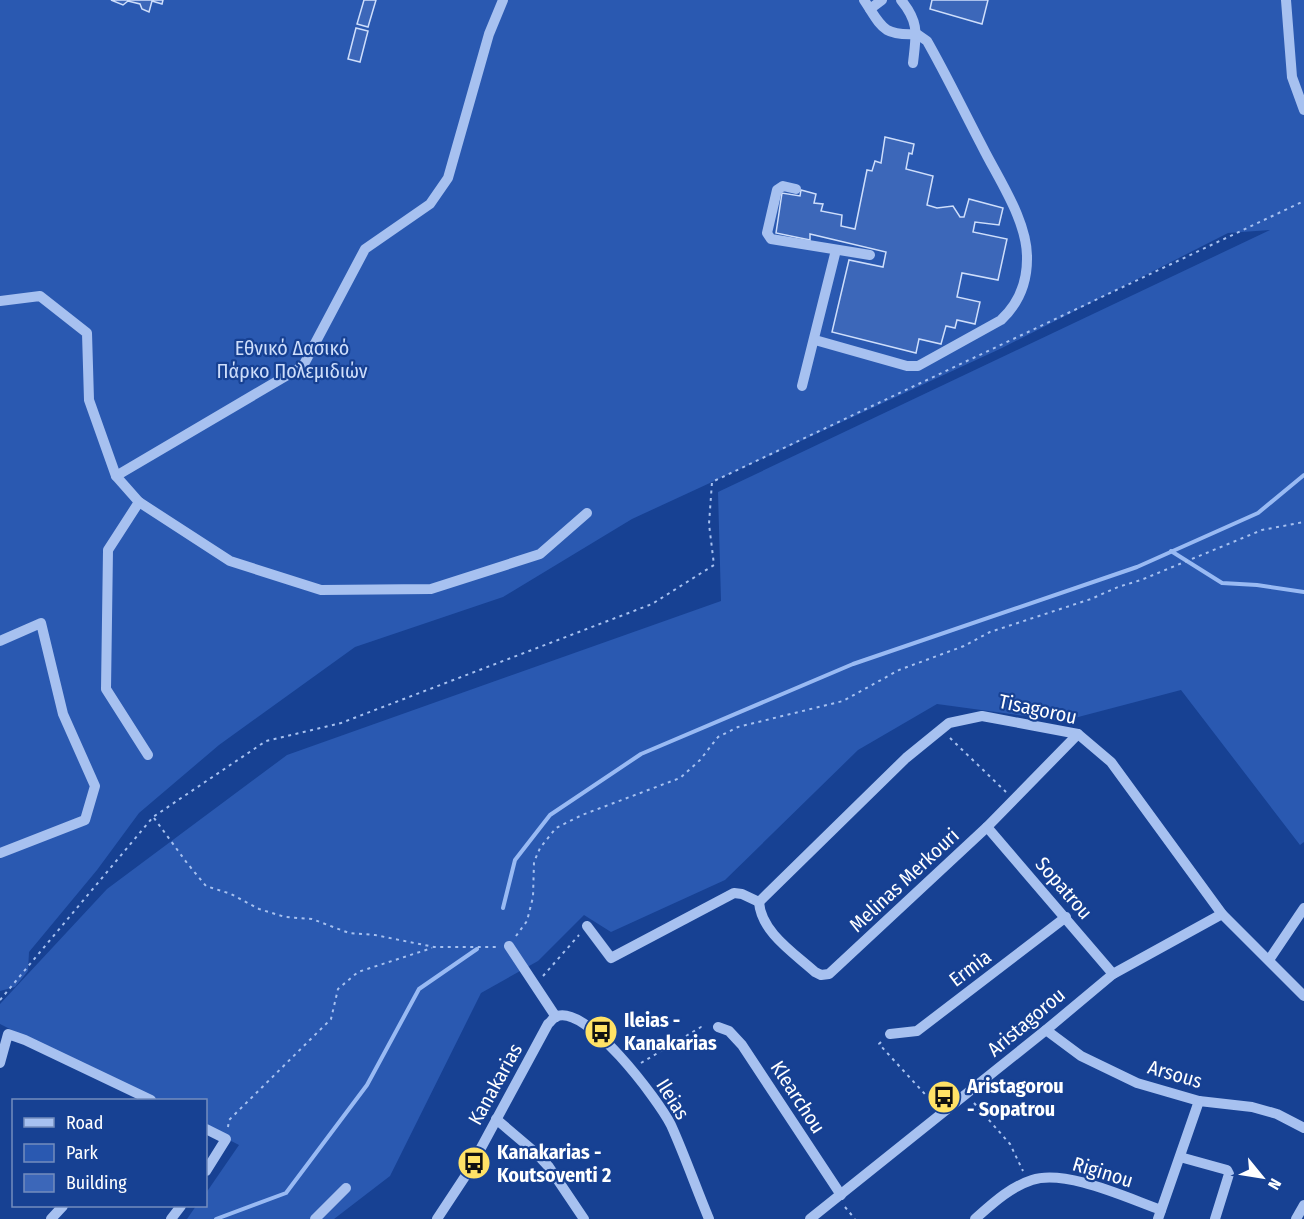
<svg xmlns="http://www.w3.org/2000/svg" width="1304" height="1219" viewBox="0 0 1304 1219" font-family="'Fira Sans Condensed',sans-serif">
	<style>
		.green { fill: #2a59b1 }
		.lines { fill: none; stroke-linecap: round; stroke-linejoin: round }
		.stream { stroke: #99baf3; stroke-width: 4 }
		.building { fill: #3c67b9; stroke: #cedefb; stroke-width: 1.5 }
		.path { stroke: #a7c1f0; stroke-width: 2; stroke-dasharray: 3 4.5; stroke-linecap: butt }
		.minor { stroke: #a7c1f0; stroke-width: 10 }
		.labels { text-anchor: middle; stroke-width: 4.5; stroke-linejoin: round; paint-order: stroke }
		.park-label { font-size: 20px; fill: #cedefb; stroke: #174193 }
		.street-label { font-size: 20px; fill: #fff; stroke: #174193 }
		.poi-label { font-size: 20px; font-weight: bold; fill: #fff; stroke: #174193; text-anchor: start }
	</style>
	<rect width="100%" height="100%" fill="#174193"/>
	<polygon class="green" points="0,0 1304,0 1304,842 1300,845 1181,690 1063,721 937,704 858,750 725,880 611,932 584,915 538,961 481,993 390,1176 334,1219 187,1219 196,1206 206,1206 206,1193 239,1145 206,1128 206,1100 151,1100 0,1024 0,1004 107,889 287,755 721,601 718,492 1270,230 1228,233 1002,348 632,519 503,597 355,647 219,745 139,813 97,870 29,952 28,971 15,987 0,991"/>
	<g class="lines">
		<g class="stream">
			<polyline points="1171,551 1222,583 1257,585 1304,592"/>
			<polyline points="503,908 515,860 550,815 641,754 853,664 1137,567 1258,513 1304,475"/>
			<polyline points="216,1219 286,1193 367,1085 419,989 477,949"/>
		</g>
	</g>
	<g class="building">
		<polygon points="111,0 163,0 162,4 152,1 149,12 142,9 140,4 128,1 123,5"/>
		<polygon points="364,0 376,0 368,27 357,24"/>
		<polygon points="932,0 988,0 982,24 930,9"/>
		<polygon points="356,28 368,31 360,62 348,59"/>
		<polygon points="885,137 914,144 912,154 909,153 906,169 933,176 927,205 937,208 953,206 960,217 964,217 969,199 1003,208 999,225 975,222 973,232 1007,239 998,280 962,273 957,297 980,302 975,324 957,320 955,328 946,326 941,344 919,339 916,353 832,332 849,260 883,267 886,252 810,234 810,240 776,233 782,193 800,196 801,190 816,194 814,203 823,204 821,211 842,215 841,226 855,229 867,170 872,171 875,161 881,163"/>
	</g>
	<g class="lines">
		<g class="path">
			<polyline points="950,738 1006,792"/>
			<polyline points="154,818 187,863 206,886 231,894 259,909 285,917 312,919 349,933 375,935 434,947 498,947"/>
			<polyline points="516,936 527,921 533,897 534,862 540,848 556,828 582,815 680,778 700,760 718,737 738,727 843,701 899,670 964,646 990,632 1091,599 1118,587 1141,580 1262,530 1304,522"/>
			<polyline points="543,976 579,935"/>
			<polyline points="0,1000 153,817 266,741 341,723 652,604 714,565 709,524 712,482 1304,201"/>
			<polyline points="881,1042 879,1044 934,1104"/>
			<polyline points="641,1063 701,1027 706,1027"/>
			<polyline points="974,1103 1010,1144 1023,1171"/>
			<polyline points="228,1127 229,1120 331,1019 338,989 358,972 432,948"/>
			<polyline points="845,1207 855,1219"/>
		</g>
		<g class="minor">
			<path d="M901 0C920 23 916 35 913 63"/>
			<polyline points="1286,0 1292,77 1304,110"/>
			<polyline points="870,9 882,0"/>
			<polyline points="796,189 783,186 777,190 767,233 771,239 870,255"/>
			<polyline points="0,301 40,296 87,333 89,400 116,476 139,502 230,561 321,590 431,589 540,554 587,513"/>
			<path d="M815 340 907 366H918L1001 320C1018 304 1027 283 1027 259 1028 222 999 180 983 148 964 112 947 76 927 41L917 34C882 36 882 27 864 0"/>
			<polyline points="802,386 836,250"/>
			<polyline points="116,476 303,366 365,249 430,204 448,178 489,34 503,0"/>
			<polyline points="139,502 108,550 106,689 148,755"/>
			<polyline points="0,641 41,623 63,714 95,786 85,820 0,853"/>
			<polyline points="987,827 1113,974"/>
			<polyline points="759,902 906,758 949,723 982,716 1078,734 1111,762 1222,914 1304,996"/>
			<path d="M759 902C761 932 794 953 815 972L821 975 829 974 987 827 1078 734"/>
			<polyline points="587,926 611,958 734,893 742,894 759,902"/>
			<polyline points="509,946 556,1017"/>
			<polyline points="1269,960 1304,908"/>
			<polyline points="718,1027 729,1031 742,1045 841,1195"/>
			<polyline points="1046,1030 1081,1056 1137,1083 1199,1101 1252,1107 1277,1114 1304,1128"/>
			<polyline points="890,1034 917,1031 1066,917"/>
			<polyline points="0,1063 8,1034 25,1040 151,1100"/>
			<polyline points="496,1119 536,1153 549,1167 584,1219"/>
			<polyline points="206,1129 226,1139 206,1171"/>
			<polyline points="1180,1157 1227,1170 1229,1174 1215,1219"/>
			<polyline points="51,1219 63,1206"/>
			<polyline points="171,1219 181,1206"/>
			<polyline points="315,1219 346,1188"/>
			<path d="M437 1219 468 1172 548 1024C551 1022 552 1019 555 1017 585 1001 659 1101 671 1125 685 1156 696 1188 709 1219"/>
			<polyline points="810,1219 1046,1030 1113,974 1222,914"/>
			<path d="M975 1219C992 1204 1010 1187 1032 1180 1066 1169 1127 1198 1161 1210"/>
			<polyline points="1158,1219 1199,1101"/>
			<polyline points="1296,1219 1304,1205"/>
		</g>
	</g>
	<defs>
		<symbol id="bus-disc" viewBox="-11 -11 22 22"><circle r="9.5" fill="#ffe266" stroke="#174193"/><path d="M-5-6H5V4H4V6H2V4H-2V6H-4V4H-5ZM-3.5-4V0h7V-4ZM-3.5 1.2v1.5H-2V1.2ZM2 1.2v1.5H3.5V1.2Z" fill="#111"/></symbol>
	</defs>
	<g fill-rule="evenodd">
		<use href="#bus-disc" x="582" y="1013" width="38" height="38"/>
		<use href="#bus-disc" x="925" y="1078" width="38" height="38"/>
		<use href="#bus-disc" x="455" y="1144" width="38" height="38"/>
	</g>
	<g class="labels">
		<g class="park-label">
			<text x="292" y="355">Εθνικό Δασικό<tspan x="292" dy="23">Πάρκο Πολεμιδιών</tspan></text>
		</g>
		<g class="street-label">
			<text transform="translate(1038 709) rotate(12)" y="7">Tisagorou</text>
			<text transform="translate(904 880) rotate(-43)" y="7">Melinas Merkouri</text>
			<text transform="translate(1064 888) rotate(49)" y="7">Sopatrou</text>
			<text transform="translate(970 968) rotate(-37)" y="7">Ermia</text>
			<text transform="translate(1026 1022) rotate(-40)" y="7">Aristagorou</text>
			<text transform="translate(1175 1074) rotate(16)" y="7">Arsous</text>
			<text transform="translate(495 1084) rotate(-61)" y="7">Kanakarias</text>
			<text transform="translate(798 1097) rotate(57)" y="7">Klearchou</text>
			<text transform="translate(673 1099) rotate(58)" y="7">Ileias</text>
			<text transform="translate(1103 1172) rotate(17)" y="7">Riginou</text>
		</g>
		<g class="poi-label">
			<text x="624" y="1027">Ileias -<tspan x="624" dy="23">Kanakarias</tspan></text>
			<text x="967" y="1093">Aristagorou<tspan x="967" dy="23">- Sopatrou</tspan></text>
			<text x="497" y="1159">Kanakarias -<tspan x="497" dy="23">Koutsoventi 2</tspan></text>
		</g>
	</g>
	<rect x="12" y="1099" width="195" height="108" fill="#174193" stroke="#748dbe" stroke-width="1.5"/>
	<rect x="24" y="1118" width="30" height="9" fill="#a7c1f0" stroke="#748dbe" stroke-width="1.5"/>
	<text x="66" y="1129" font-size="18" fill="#ffffff">Road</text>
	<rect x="24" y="1144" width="30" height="18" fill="#2a59b1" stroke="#748dbe" stroke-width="1.5"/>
	<text x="66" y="1159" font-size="18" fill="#ffffff">Park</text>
	<rect x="24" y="1174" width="30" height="18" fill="#3c67b9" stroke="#748dbe" stroke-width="1.5"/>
	<text x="66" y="1189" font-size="18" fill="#ffffff">Building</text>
	<g transform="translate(1262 1177) rotate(120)" stroke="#174193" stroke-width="4.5" paint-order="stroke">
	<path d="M0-4.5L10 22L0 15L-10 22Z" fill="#ffffff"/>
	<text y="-9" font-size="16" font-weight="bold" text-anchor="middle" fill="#ffffff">N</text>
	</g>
</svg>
